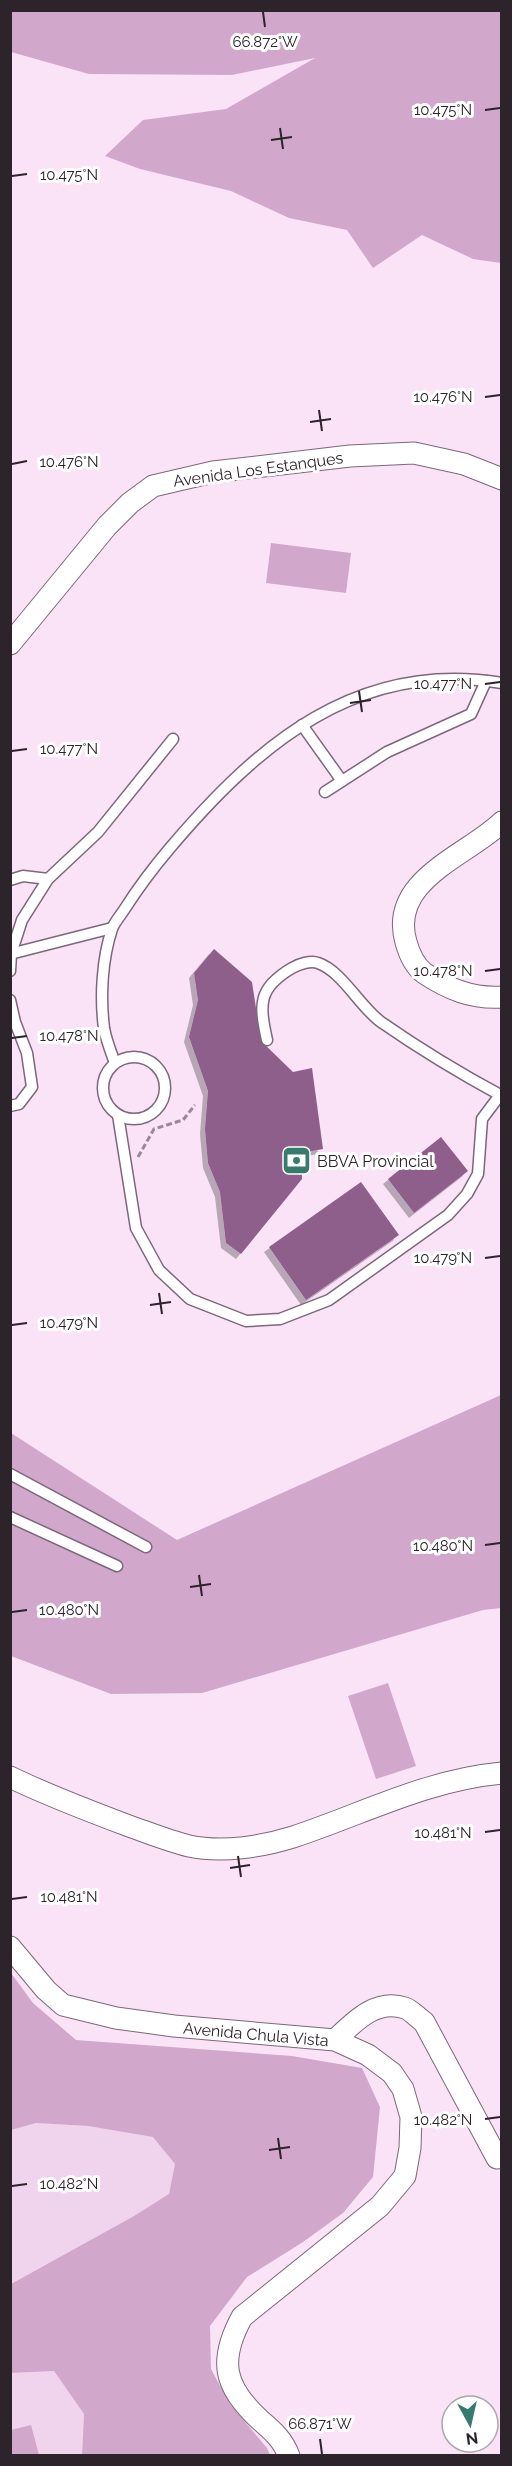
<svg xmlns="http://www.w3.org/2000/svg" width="512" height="2466" viewBox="0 0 512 2466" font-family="Raleway,sans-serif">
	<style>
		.built { fill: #f0d3ed }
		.green { fill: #d1a8cc }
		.building { fill: #8e5e8a; filter: url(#shadow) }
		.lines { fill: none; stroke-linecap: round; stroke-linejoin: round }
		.lane-casing { stroke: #7c687a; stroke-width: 13 }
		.street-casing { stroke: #7c687a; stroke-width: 23 }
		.path { stroke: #998897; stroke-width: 3; stroke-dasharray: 6 3; stroke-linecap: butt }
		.lane { stroke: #fff; stroke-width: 10 }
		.street { stroke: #fff; stroke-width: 21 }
		.ticks { fill: none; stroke: #2c232b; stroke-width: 2 }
		.labels { text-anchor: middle; stroke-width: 6; stroke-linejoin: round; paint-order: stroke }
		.street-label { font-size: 16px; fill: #2c232b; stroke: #fff }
		.poi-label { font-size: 16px; fill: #2c232b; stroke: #fff; text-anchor: start }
		.ticks-label { font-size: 15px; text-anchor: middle; fill: #2c232b; stroke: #fff; stroke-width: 6; stroke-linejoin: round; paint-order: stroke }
	</style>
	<defs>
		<filter id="shadow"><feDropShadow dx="-5" dy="5" stdDeviation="0" flood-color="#0004"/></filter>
	</defs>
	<rect width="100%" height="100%" fill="#fae2f7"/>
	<g class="built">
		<polygon points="36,2123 88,2126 154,2137 175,2164 170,2194 134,2216 11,2284 11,2130"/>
		<polygon points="54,2371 84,2414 82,2455 11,2455 10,2373"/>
	</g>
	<g class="green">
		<polygon points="10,11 501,11 501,263 473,259 422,235 373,268 347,230 289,218 231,191 140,169 105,156 143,120 226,109 315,58 232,75 89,74 11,52"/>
		<polygon points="271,543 351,553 346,593 266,583"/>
		<polygon points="501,1395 501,1608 483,1610 202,1693 111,1694 11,1656 11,1433 177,1540"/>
		<polygon points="388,1683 416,1766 376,1779 348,1696"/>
		<polygon points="11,1973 33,2003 76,2040 292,2056 362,2068 380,2107 373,2177 343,2213 303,2242 247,2277 210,2326 211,2369 230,2404 267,2448 270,2455 82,2455 84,2414 54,2371 11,2373 11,2284 134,2216 169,2194 175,2164 153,2137 88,2126 36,2123 11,2130"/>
		<polygon points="31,2425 39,2455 11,2455 11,2430"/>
	</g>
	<g class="building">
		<polygon points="214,949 252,982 261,1041 293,1072 312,1068 323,1149 301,1153 302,1179 241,1254 226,1243 220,1192 208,1163 205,1129 208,1091 189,1037 198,1000 194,973"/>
		<polygon points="441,1137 468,1171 414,1213 388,1179"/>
		<polygon points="361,1182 399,1235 306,1300 269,1247"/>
	</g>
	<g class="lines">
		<defs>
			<g id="lane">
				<polyline points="302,725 342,781"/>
				<polyline points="325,792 387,752 471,714 486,681"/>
				<polyline points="10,880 23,876 48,879"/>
				<polyline points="10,954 112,928"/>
				<polyline points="10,971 11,954 22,920 48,879 98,832 173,739"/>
				<polyline points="10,1000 15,1022 27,1053 32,1087 19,1104 10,1106"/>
				<path d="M267 1040C259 1004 258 988 292 968 299 964 311 960 318 963 342 971 360 1007 381 1022 417 1047 463 1075 502 1096"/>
				<circle cx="134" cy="1088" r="31"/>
				<path d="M115 1063C111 1052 106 1040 104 1028 100 997 102 959 112 929 114 923 120 916 124 910 138 888 153 868 170 848 257 745 357 659 502 683"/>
				<polyline points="118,1115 136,1228 159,1270 190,1299 246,1321 280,1319 329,1300 448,1215 467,1194 478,1174 482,1119 500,1095"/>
				<polyline points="10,1474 146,1547"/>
				<polyline points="10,1517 117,1566"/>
			</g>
			<g id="street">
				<polyline points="10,644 107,526 130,503 153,486 213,472 350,456 414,453 464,464 502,479"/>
				<path d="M502 822C467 856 388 880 406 942 409 953 415 966 424 973 448 989 472 999 502 997"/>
				<path d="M10 1777C49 1796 89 1811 129 1826 149 1833 169 1841 189 1846 222 1853 261 1847 293 1837 363 1814 426 1780 502 1773"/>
				<path d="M10 1947 46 1990 63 2005 116 2018 174 2026 335 2040 368 2055 392 2073 403 2089 411 2117 410 2148 405 2176 380 2206 242 2317C218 2361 224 2387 260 2420 273 2431 283 2440 289 2456"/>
				<path d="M335 2040C354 2022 376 1998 405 2008 411 2010 418 2018 424 2022L497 2158"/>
			</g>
		</defs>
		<use href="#lane" class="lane-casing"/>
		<use href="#street" class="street-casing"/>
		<polyline class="path" points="138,1157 154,1129 183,1120 195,1105"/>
		<use href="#lane" class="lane"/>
		<use href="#street" class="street"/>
	</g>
	<path class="ticks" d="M263 12 265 27M485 110 500 108M280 128 283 149M271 140 292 137M12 176 27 174M485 397 500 395M319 410 322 431M310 422 331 419M12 464 27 461M485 684 500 682M359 691 362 712M350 703 371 700M12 751 27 749M485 971 500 969M12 1038 27 1036M485 1258 500 1256M159 1293 162 1314M150 1305 171 1302M12 1325 27 1323M485 1545 500 1543M199 1575 202 1596M190 1587 211 1584M12 1612 27 1610M485 1832 500 1830M238 1856 241 1877M230 1868 250 1865M12 1899 27 1897M485 2119 500 2117M278 2138 281 2159M269 2150 290 2147M12 2186 27 2184M320 2439 322 2454"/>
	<defs>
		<symbol id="bank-square" viewBox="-11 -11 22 22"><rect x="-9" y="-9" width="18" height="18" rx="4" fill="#367b6e" stroke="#fff"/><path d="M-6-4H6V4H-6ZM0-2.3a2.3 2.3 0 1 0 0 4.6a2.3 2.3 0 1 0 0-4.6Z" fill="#fff"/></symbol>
	</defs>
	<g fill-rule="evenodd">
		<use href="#bank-square" x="280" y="1144" width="33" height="33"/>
	</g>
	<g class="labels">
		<g class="street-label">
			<text transform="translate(258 469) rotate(-8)" y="6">Avenida Los Estanques</text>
			<text transform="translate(256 2034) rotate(5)" y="6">Avenida Chula Vista</text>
		</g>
		<g class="poi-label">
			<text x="317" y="1167">BBVA Provincial</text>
		</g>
	</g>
	<g class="ticks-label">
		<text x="265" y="47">66.872°W</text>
		<text x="443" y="115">10.475°N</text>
		<text x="69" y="180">10.475°N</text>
		<text x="443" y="402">10.476°N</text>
		<text x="69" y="467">10.476°N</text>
		<text x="443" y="689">10.477°N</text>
		<text x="69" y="754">10.477°N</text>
		<text x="443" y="976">10.478°N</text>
		<text x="69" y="1041">10.478°N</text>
		<text x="443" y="1263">10.479°N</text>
		<text x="69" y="1328">10.479°N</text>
		<text x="443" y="1551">10.480°N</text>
		<text x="69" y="1615">10.480°N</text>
		<text x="443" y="1838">10.481°N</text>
		<text x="69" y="1902">10.481°N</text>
		<text x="443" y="2125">10.482°N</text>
		<text x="69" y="2189">10.482°N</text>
		<text x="320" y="2429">66.871°W</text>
	</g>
	<rect width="512" height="2466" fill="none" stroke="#2c232b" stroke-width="24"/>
	<g transform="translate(470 2424) rotate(172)"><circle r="28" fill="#ffffff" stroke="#aba7aa" stroke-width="1.5"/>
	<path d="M0-4.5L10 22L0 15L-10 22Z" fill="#367b6e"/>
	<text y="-9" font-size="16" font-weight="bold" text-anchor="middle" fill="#2c232b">N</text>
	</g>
</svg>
